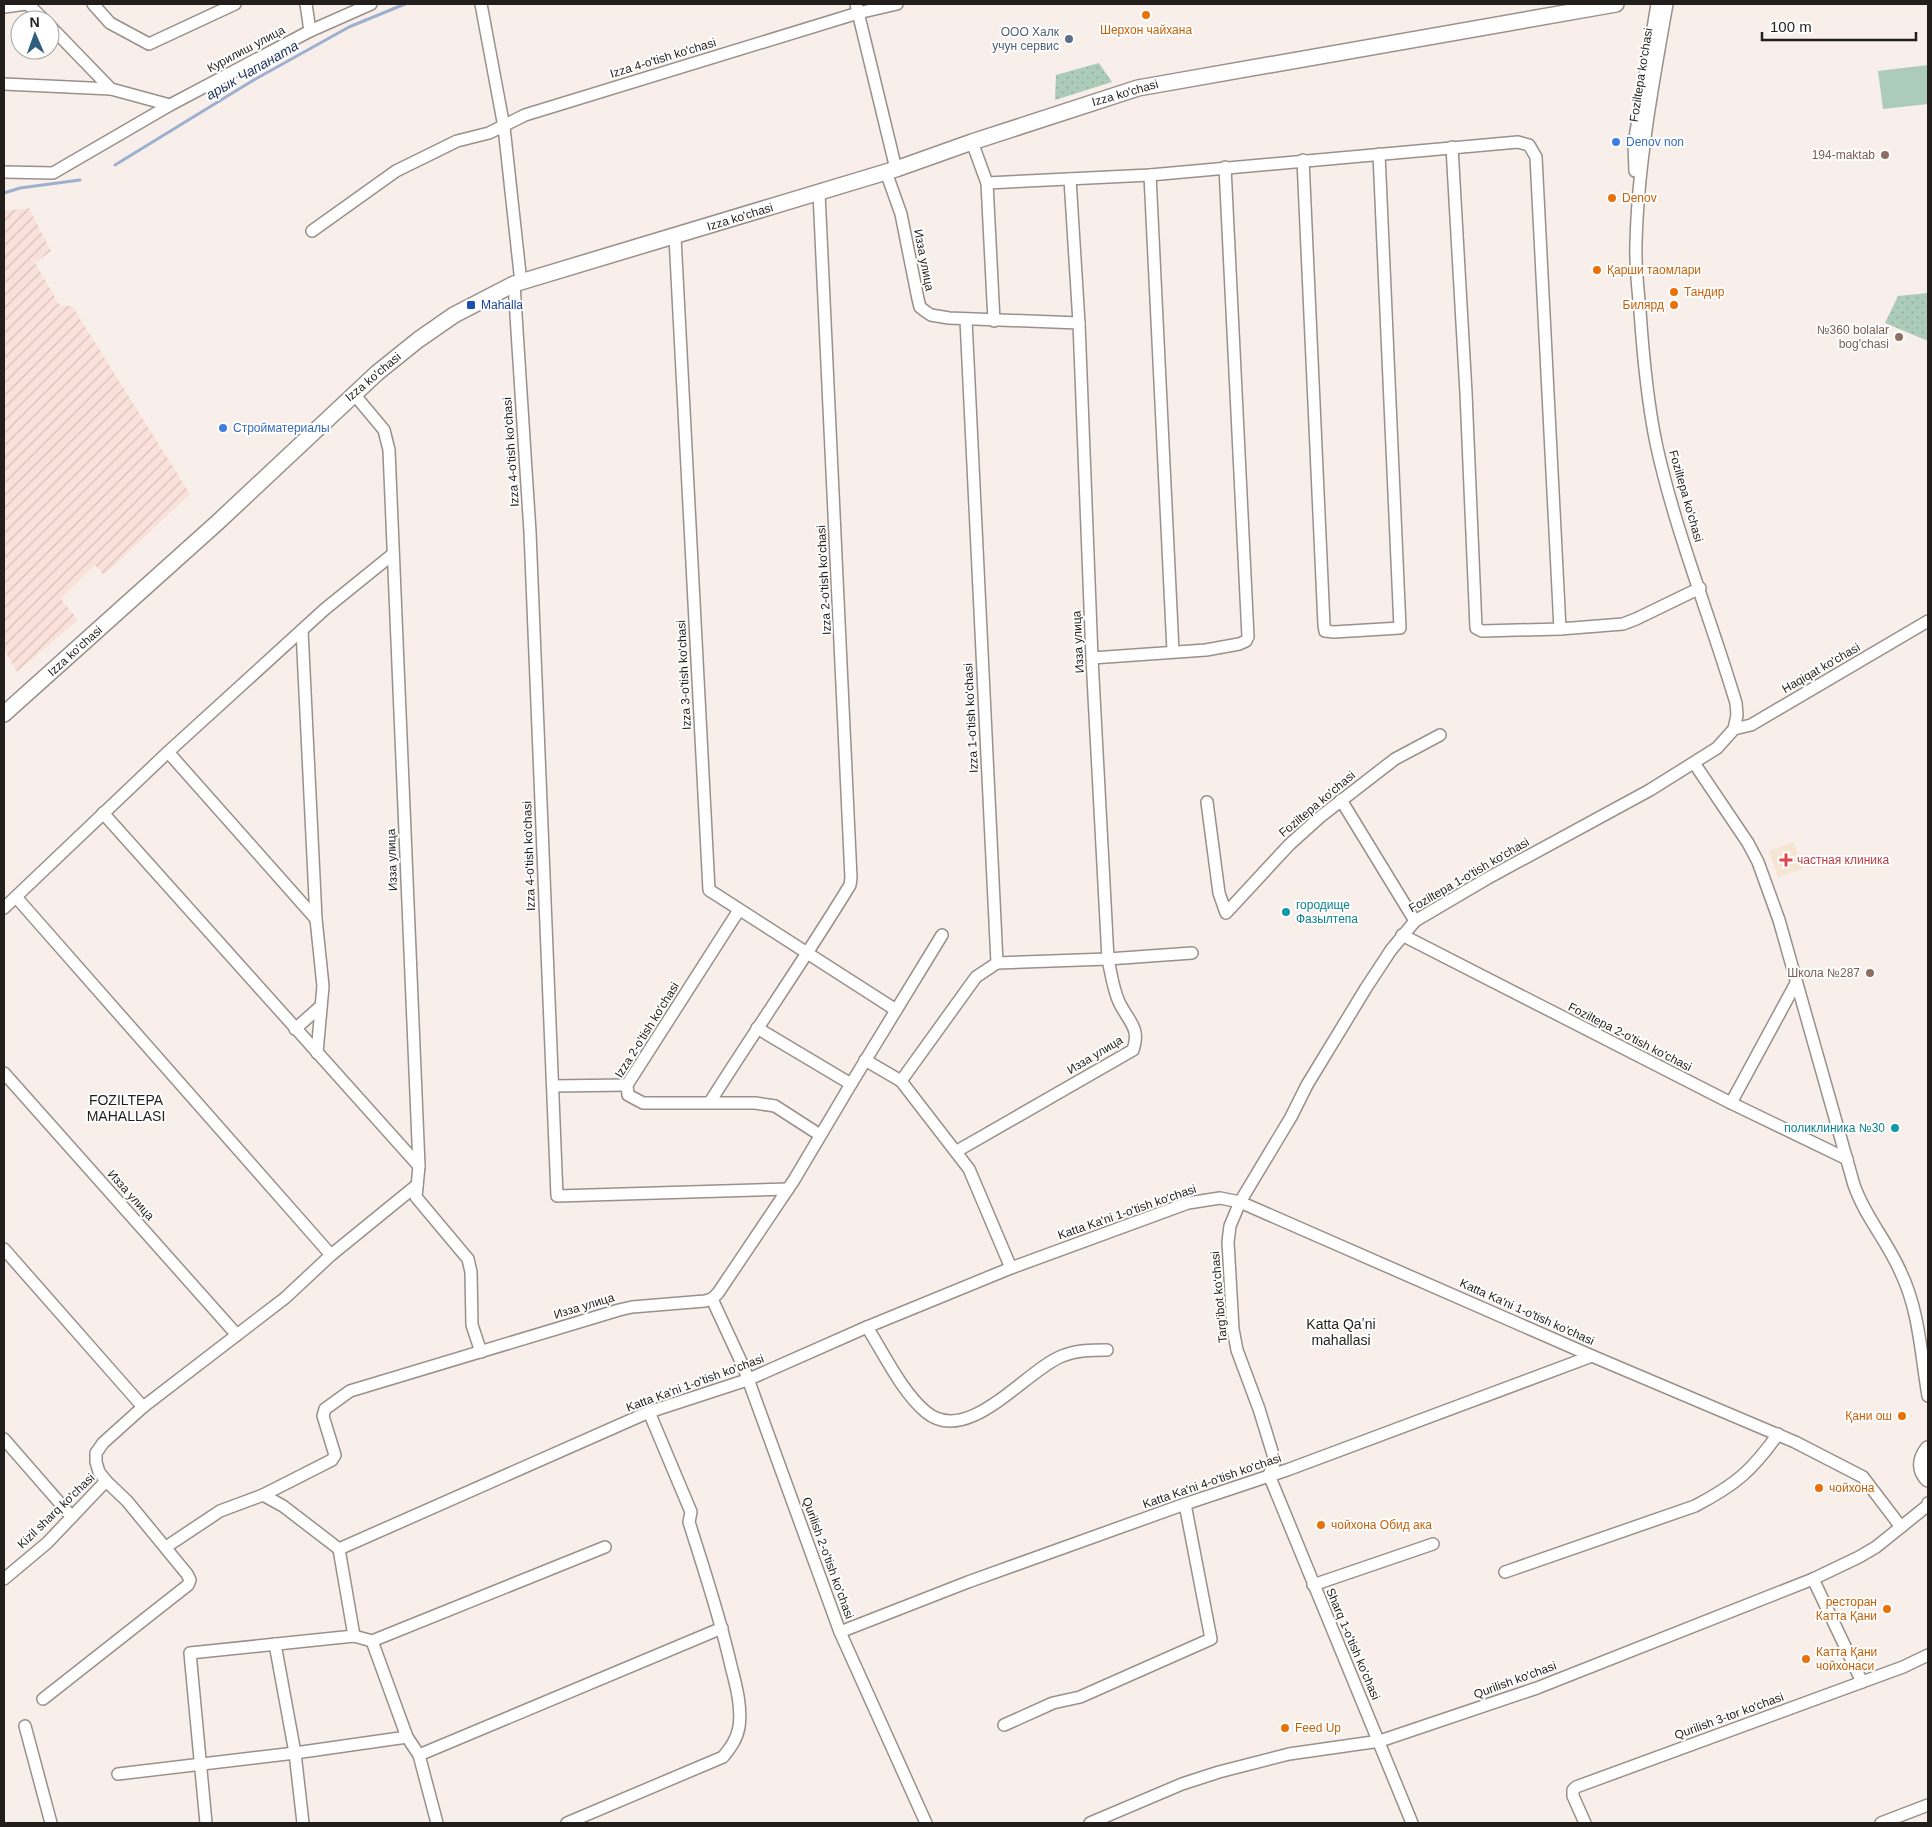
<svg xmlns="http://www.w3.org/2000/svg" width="1932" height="1827" viewBox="0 0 1932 1827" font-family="Arial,sans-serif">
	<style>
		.industrial { fill: url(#industrial-furrows) }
		.medical { fill: #f5e5d3 }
		.green { fill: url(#green-dots) }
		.pitch { fill: #acccb9 }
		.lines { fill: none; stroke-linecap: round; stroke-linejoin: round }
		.stream { stroke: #9db0cf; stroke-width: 3 }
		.minor-casing { stroke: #99908b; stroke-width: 14 }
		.major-casing { stroke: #99908b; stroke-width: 18 }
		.minor { stroke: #fff; stroke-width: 11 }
		.major { stroke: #fff; stroke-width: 15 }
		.food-dot { fill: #e8710a; stroke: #fff; stroke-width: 2 }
		.service-dot { fill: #5c6f8a; stroke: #fff; stroke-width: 2 }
		.shop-dot { fill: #3f7fe0; stroke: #fff; stroke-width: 2 }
		.education-dot { fill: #8d6e63; stroke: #fff; stroke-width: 2 }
		.transit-dot { fill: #1a4fb4; stroke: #fff; stroke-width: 2 }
		.health-dot { fill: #e0444e; stroke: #fff; stroke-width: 2 }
		.culture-dot { fill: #0f9aa8; stroke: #fff; stroke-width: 2 }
		.labels { text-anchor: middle; stroke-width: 4; stroke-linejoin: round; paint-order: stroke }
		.food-label { font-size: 12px; fill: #c56008; stroke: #fff; text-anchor: start }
		.service-label { font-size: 12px; fill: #4e5e75; stroke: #fff; text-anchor: end }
		.street-label { font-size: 12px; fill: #211e1c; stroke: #fff }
		.shop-label { font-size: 12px; fill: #366cbe; stroke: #fff; text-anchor: start }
		.education-label { font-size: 12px; fill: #785e54; stroke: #fff; text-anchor: end }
		.transit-label { font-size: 12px; fill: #164399; stroke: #fff; text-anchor: start }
		.health-label { font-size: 12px; fill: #be3a42; stroke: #fff; text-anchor: start }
		.culture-label { font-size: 12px; fill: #0d838f; stroke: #fff; text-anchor: start }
		.water-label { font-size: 14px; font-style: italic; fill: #1a325b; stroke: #fff }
		.neighbourhood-label { font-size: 14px; fill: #211e1c; stroke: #fff }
	</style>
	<defs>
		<pattern id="industrial-furrows" width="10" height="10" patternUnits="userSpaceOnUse" patternTransform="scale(1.25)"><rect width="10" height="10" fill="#fae1d9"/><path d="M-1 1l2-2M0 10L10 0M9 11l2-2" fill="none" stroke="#d6c1ba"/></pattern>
		<pattern id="green-dots" width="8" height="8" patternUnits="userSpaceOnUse" patternTransform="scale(1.25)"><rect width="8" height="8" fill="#acccb9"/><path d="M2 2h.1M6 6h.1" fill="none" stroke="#94af9e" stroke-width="1.8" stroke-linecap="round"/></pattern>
	</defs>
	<rect width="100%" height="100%" fill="#f9efea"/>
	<polygon class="industrial" points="29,208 51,251 35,263 60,306 72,306 190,494 104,575 95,565 61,599 78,620 17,672 4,649 4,211"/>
	<polygon class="medical" points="1794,842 1803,869 1778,877 1769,851"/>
	<g class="green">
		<polygon points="1099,63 1112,82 1055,100 1056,75"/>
		<polygon points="1928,293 1928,341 1885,323 1898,296"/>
	</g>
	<polygon class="pitch" points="1928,65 1928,104 1883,109 1878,71"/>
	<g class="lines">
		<g class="stream">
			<polyline points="115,165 252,81 349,27 405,4"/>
			<polyline points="4,193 20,188 80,180"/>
		</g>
		<defs>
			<g id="minor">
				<polyline points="28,4 44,20"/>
				<polyline points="93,4 110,23 149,44 235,4"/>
				<polyline points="481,4 504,127 521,283"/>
				<polyline points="856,4 896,169"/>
				<polyline points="4,7 26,4"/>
				<polyline points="50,26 111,89"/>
				<polyline points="310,31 371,4"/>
				<polyline points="4,84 111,89 170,105"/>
				<polyline points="972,142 987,183 994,321"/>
				<polyline points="1452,147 1466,393 1476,628 1482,631 1560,629 1623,624 1636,619 1700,588"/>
				<polyline points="1303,160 1324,625 1325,631 1334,632 1400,628 1379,154"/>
				<polyline points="1225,167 1248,637"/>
				<polyline points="1635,171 1634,144 1657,4"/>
				<polyline points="4,172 53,173 170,105 310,31 306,4"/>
				<path d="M886 172 901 214 918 299 920 307 925 311 931 315 949 318 1079 323 1092 658 1108 959C1111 973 1113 989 1119 1002 1128 1021 1141 1028 1133 1050L957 1151"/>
				<polyline points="1150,175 1173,651"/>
				<polyline points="1070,179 1079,323"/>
				<polyline points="987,183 1150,175 1518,142 1529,145 1536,157 1560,629"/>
				<polyline points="312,231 396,171 457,141 489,133 525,115 858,13 897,4"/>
				<polyline points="675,237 709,890 896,1010"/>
				<polyline points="514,284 530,532 557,1196 788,1189"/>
				<polyline points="353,393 384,430 389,450 419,1166"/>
				<polyline points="302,630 316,919 323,986 317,1053"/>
				<polyline points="1092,658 1206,650 1239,644 1246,641"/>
				<polyline points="1734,729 1751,725 1928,621"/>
				<polyline points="168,752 316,919"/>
				<path d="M1694 763 1748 843 1758 862 1779 920 1854 1185C1865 1217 1888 1242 1901 1273 1919 1310 1921 1355 1928 1396"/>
				<polyline points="1341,800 1415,921"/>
				<polyline points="1207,802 1219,893 1226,913 1289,845 1320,817 1395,759 1440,735"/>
				<polyline points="103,813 419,1166 416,1197 468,1259 471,1272 472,1325 481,1352"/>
				<polyline points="16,897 331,1255"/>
				<polyline points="4,908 168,752 325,609 393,554"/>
				<polyline points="739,910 627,1085 628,1095 643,1103 755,1103 775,1106 820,1135"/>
				<polyline points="1402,935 1731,1103 1847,1159"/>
				<polyline points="997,963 1108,959 1192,953"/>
				<polyline points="757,1028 851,1084"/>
				<polyline points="295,1029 321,1006"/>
				<polyline points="865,1060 901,1081 969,1169 1011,1268"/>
				<polyline points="4,1073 237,1335"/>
				<polyline points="901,1081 976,977 997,963 966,320"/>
				<polyline points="553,1086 627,1085"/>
				<path d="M710 1102C756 1029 805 959 850 885L851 878 819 193"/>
				<polyline points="1731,1103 1796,983"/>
				<polyline points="4,1249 143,1407"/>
				<polyline points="712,1299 744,1368 840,1632 926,1823"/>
				<path d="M867 1327C884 1354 902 1392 926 1412 968 1447 1026 1370 1062 1356 1077 1350 1092 1350 1107 1350"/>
				<polyline points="4,1439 72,1517"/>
				<polyline points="106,1481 99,1472 96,1462 96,1453 103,1443 143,1407 285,1298 331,1255 417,1185"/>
				<polyline points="263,1495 332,1460 335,1455 323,1416 325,1409 350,1391 619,1310 632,1307 705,1301 712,1299 718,1293 794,1180 851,1084 942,935"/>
				<polyline points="166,1547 220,1511 263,1495 283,1506 339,1549"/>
				<polyline points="339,1549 649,1412 747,1380 867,1327 1011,1268 1188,1203 1220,1198 1240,1202 1592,1356 1795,1442 1863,1477 1901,1527"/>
				<polyline points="339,1549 354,1636"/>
				<path d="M1505 1572 1695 1506C1735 1485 1752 1471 1778 1434"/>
				<polyline points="4,1579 47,1543 106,1481 127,1501 187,1574 190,1580 188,1585 43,1699"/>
				<polyline points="1813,1579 1862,1682"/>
				<polyline points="1313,1585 1433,1544"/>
				<polyline points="840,1632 968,1582 1185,1504 1287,1470 1592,1356"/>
				<polyline points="372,1641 407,1737 419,1755 437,1823"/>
				<polyline points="275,1644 295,1753 303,1823"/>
				<polyline points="1004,1725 1053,1703 1080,1697 1211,1639 1185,1504"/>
				<polyline points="25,1726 51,1823"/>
				<polyline points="419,1755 722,1628"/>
				<polyline points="118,1774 295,1753 407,1737"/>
				<polyline points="206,1823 190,1653 354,1636 372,1641 605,1547"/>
				<path d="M567 1823 723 1757C731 1747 737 1739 739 1727 742 1707 736 1685 731 1666 720 1617 704 1570 689 1522L691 1512 649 1412"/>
				<polyline points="1090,1823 1182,1784 1219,1772 1289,1754 1380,1741 1537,1688 1813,1579 1859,1557 1876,1547 1927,1506 1928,1503"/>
				<path d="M1412 1823 1269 1475 1275 1461 1259 1409 1237 1350 1233 1329 1228 1242 1230 1226 1240 1202 1291 1117 1307 1085 1366 988 1391 950 1415 921 1488 878 1650 790 1717 748 1734 729 1737 715 1736 703C1710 616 1675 531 1656 443 1647 399 1643 355 1640 311 1638 289 1635 266 1636 243 1638 163 1653 83 1667 4"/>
				<polyline points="1585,1823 1573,1796 1573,1790 1576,1787 1903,1667 1928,1655"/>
				<polyline points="1881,1823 1928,1805"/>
			</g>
			<g id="major">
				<polyline points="4,714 218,522 377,373 418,340 454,315 514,284 896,169 972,142 1138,88 1616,4"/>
				<path d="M1928 1449C1920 1459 1919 1470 1928 1479"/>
			</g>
		</defs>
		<use href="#minor" class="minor-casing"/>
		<use href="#major" class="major-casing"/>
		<use href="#minor" class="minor"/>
		<use href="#major" class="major"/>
	</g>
	<g class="food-dot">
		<circle cx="1146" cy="15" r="5"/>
		<circle cx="1612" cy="198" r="5"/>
		<circle cx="1597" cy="270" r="5"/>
		<circle cx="1674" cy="292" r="5"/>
		<circle cx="1674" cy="305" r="5"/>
		<circle cx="1902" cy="1416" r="5"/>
		<circle cx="1819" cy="1488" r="5"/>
		<circle cx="1321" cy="1525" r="5"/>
		<circle cx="1887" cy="1609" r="5"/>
		<circle cx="1806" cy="1659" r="5"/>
		<circle cx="1285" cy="1728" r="5"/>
	</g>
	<circle class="service-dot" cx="1069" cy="39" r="5"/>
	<g class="shop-dot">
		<circle cx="1616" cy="142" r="5"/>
		<circle cx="223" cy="428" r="5"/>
	</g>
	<g class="education-dot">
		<circle cx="1885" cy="155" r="5"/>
		<circle cx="1899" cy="337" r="5"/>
		<circle cx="1870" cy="973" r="5"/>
	</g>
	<rect class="transit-dot" x="466" y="300" width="10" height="10" rx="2.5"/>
	<path class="health-dot" d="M1783.5 852.5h5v5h5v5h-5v5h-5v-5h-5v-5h5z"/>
	<g class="culture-dot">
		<circle cx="1286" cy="912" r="5"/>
		<circle cx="1895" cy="1128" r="5"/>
	</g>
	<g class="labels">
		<g class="food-label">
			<text x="1146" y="34" text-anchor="middle">Шерхон чайхана</text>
			<text x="1622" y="202">Denov</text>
			<text x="1607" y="274">Қарши таомлари</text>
			<text x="1684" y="296">Тандир</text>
			<text x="1664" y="309" text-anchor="end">Билярд</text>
			<text x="1892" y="1420" text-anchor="end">Қани ош</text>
			<text x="1829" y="1492">чойхона</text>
			<text x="1331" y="1529">чойхона Обид ака</text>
			<text x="1877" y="1606" text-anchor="end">ресторан<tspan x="1877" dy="14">Катта Қани</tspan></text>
			<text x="1816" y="1656">Катта Қани<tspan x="1816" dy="14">чойхонаси</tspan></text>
			<text x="1295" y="1732">Feed Up</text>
		</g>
		<g class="service-label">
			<text x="1059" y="36">ООО Халк<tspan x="1059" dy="14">учун сервис</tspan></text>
		</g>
		<g class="street-label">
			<text transform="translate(246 49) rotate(-28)" y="4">Курилиш улица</text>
			<text transform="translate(663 58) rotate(-17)" y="4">Izza 4-o'tish ko'chasi</text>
			<text transform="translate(1641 75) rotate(-81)" y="4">Foziltepa ko'chasi</text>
			<text transform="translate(1125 93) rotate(-16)" y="4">Izza ko'chasi</text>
			<text transform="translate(740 217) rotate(-17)" y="4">Izza ko'chasi</text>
			<text transform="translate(924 260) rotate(79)" y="4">Изза улица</text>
			<text transform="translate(373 377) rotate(-40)" y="4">Izza ko'chasi</text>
			<text transform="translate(511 452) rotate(-94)" y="4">Izza 4-o'tish ko'chasi</text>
			<text transform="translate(1686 496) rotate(74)" y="4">Foziltepa ko'chasi</text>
			<text transform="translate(824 580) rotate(-93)" y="4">Izza 2-o'tish ko'chasi</text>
			<text transform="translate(1078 642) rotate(-93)" y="4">Изза улица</text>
			<text transform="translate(75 651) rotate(-42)" y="4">Izza ko'chasi</text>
			<text transform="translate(1821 668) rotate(-30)" y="4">Haqiqat ko'chasi</text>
			<text transform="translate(684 675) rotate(-93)" y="4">Izza 3-o'tish ko'chasi</text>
			<text transform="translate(971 718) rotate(-93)" y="4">Izza 1-o'tish ko'chasi</text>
			<text transform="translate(1317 804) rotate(-40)" y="4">Foziltepa ko'chasi</text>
			<text transform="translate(529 856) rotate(-92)" y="4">Izza 4-o'tish ko'chasi</text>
			<text transform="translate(392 860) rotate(-92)" y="4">Изза улица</text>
			<text transform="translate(1469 875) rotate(-30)" y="4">Foziltepa 1-o'tish ko'chasi</text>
			<text transform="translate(647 1030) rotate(-58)" y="4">Izza 2-o'tish ko'chasi</text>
			<text transform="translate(1630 1037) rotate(27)" y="4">Foziltepa 2-o'tish ko'chasi</text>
			<text transform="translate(1095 1055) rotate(-31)" y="4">Изза улица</text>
			<text transform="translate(131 1195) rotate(48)" y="4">Изза улица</text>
			<text transform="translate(1127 1212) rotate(-19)" y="4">Katta Ka'ni 1-o'tish ko'chasi</text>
			<text transform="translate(1219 1297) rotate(-95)" y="4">Targ‘ibot ko‘chasi</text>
			<text transform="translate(584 1306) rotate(-17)" y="4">Изза улица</text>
			<text transform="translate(1527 1312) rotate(24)" y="4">Katta Ka'ni 1-o'tish ko'chasi</text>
			<text transform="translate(695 1383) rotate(-20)" y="4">Katta Ka'ni 1-o'tish ko'chasi</text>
			<text transform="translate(1212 1481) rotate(-19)" y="4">Katta Ka'ni 4-o'tish ko'chasi</text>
			<text transform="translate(56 1511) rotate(-44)" y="4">Kizil sharq ko'chasi</text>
			<text transform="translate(828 1558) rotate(70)" y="4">Qurilish 2-o'tish ko'chasi</text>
			<text transform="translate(1353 1644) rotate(67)" y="4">Sharq 1-o'tish ko'chasi</text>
			<text transform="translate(1515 1680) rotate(-20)" y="4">Qurilish ko'chasi</text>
			<text transform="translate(1729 1716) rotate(-20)" y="4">Qurilish 3-tor ko'chasi</text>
		</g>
		<g class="shop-label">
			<text x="1626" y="146">Denov non</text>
			<text x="233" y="432">Стройматериалы</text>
		</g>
		<g class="education-label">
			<text x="1875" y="159">194-maktab</text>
			<text x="1889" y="334">№360 bolalar<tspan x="1889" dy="14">bog'chasi</tspan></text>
			<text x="1860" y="977">Школа №287</text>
		</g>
		<g class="transit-label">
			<text x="481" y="309">Mahalla</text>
		</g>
		<g class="health-label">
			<text x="1797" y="864">частная клиника</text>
		</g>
		<g class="culture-label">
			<text x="1296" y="909">городище<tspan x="1296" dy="14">Фазылтепа</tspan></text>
			<text x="1885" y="1132" text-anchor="end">поликлиника №30</text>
		</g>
		<g class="water-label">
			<text transform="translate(252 70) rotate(-30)" y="5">арык Чапаната</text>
		</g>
		<g class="neighbourhood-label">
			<text x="126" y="1105">FOZILTEPA<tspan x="126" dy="16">MAHALLASI</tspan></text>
			<text x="1341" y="1329">Katta Qaʼni<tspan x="1341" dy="16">mahallasi</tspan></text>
		</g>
	</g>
	<rect width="1932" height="1827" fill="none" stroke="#211e1c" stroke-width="10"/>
	<g transform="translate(35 35) rotate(358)"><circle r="24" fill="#ffffff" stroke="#a6a5a4"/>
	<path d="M0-4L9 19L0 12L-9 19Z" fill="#2f5e7d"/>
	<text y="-8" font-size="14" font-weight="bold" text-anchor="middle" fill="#211e1c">N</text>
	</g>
	<path d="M1762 32v8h154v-8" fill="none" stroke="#211e1c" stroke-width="2.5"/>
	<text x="1770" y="32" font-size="15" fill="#211e1c" stroke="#ffffff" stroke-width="4" paint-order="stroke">100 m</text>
</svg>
